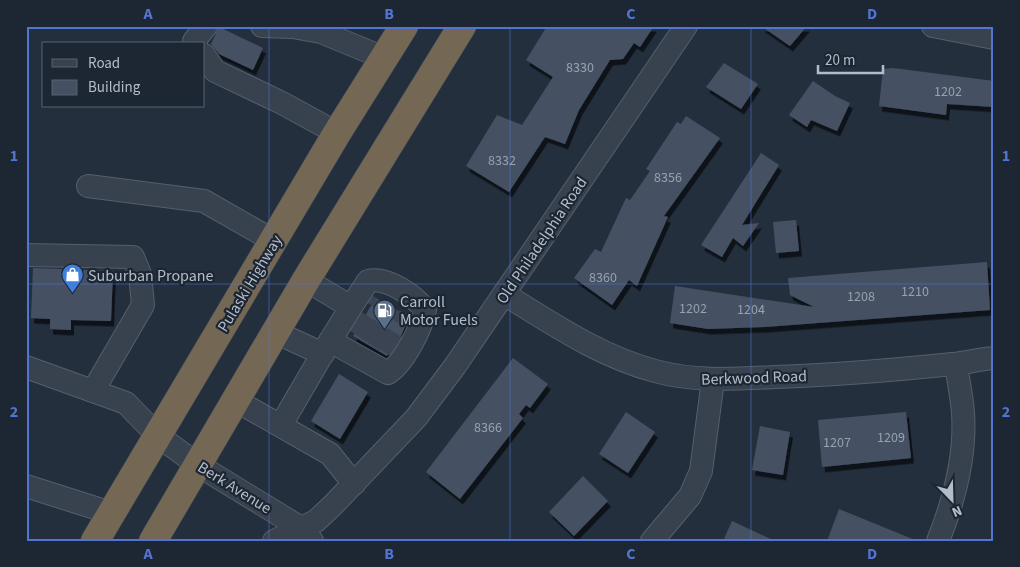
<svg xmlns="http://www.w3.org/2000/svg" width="1020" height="567" viewBox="0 0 1020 567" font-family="'Source Sans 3',sans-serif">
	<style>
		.building { fill: #455162; filter: url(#shadow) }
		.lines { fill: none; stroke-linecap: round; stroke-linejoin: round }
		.minor-tunnel { stroke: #3a4453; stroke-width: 22; stroke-dasharray: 22 11; stroke-linecap: butt }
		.minor-casing { stroke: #565f6c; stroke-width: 24 }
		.highway-casing { stroke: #434c59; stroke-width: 29 }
		.minor { stroke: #38414e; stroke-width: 22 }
		.highway { stroke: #746855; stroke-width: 28 }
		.grid { fill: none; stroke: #5274d3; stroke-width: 1; stroke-opacity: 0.55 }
		.labels { text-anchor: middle; stroke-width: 4.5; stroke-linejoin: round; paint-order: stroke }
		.number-label { font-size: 14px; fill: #98a1af }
		.street-label { font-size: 16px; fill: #b4bcc9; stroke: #1d2633 }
		.poi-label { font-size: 16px; fill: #b4bcc9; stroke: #1d2633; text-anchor: start }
		.neatline { fill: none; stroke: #5274d3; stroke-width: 2 }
		.grid-label { font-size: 16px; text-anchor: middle; font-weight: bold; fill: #5274d3 }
	</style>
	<defs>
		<filter id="shadow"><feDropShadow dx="3" dy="5.5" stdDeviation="0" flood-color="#0009"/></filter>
	</defs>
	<rect width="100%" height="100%" fill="#242f3e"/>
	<g class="building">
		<polygon points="547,26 654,26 640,47 634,43 623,59 610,60 579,110 565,144 545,137 509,192 466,166 497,115 522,125 553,77 526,60"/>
		<polygon points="761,26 807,26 790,46"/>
		<polygon points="219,27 263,48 253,70 219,54 211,44"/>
		<polygon points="724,63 758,84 741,109 706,87"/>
		<polygon points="893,68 994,81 994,107 947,104 946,115 879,106 883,69"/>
		<polygon points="813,81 835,96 850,103 837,131 811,120 807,127 789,115"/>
		<polygon points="686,116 720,138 664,216 668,217 637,286 629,280 612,305 574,278 595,249 601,252 626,198 630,200 650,171 646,169 677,122 681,124"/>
		<polygon points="761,153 779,165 742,225 759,223 743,246 733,238 722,257 701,245"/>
		<polygon points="796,220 799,251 776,253 773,222"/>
		<polygon points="987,262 990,310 765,327 708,329 670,323 675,286 814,307 790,295 788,278"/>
		<polygon points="33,268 113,271 111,321 71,320 71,330 50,329 50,319 31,318"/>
		<polygon points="375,299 409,318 400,338 387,356 353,336"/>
		<polygon points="513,358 548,384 530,408 526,405 519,414 523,418 460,499 426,472"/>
		<polygon points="339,374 368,392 340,439 311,421"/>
		<polygon points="626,412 655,432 628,473 599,454"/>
		<polygon points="906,412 911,458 822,467 818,420"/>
		<polygon points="760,426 790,432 783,475 752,470"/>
		<polygon points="583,476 608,501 574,536 549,512"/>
		<polygon points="839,509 915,540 915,541 827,541"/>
		<polygon points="732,521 775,541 723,541"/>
	</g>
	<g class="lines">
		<g class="minor-tunnel">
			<polyline points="355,334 378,299"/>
			<polyline points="370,344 394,308"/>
			<polyline points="386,353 409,316"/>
		</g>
		<defs>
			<g id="minor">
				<polyline points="262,26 293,27 321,32 384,58"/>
				<polyline points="933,26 994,38"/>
				<polyline points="196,44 194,41 206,26"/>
				<polyline points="204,55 215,71 282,103 337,133"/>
				<polyline points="88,186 204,201 274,241"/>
				<polyline points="26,255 133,257 140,274 143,305 93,391"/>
				<path d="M306 280 351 307 368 281C387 276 415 296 425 310 421 329 404 363 388 373L330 341 351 307"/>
				<path d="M504 294C553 324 599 356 655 371 695 382 734 379 775 377 834 375 894 370 953 364 966 363 980 359 994 358"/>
				<polyline points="275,332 323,354"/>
				<polyline points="26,367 126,403 157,435 198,465 301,528 312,541"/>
				<polyline points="235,400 330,454 354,484"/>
				<polyline points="281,425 330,341"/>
				<polyline points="26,486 111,513"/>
				<polyline points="274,541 316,521 333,505 416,418 455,366 686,26"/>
				<polyline points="652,541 690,496 701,471 713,380"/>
				<path d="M938 541C954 501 966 457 963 413 962 397 958 380 956 364"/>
			</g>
			<g id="highway">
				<polyline points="95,541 337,133 404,26"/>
				<polyline points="153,541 306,280 462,26"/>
			</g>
		</defs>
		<use href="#minor" class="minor-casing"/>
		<use href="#highway" class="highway-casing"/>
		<use href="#minor" class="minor"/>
		<use href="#highway" class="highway"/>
	</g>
	<path class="grid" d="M269 26V541M510 26V541M751 26V541M26 284H994"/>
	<defs>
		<symbol id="shop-pin" viewBox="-11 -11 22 30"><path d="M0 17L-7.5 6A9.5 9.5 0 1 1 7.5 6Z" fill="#3f7fe0" stroke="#1d2633"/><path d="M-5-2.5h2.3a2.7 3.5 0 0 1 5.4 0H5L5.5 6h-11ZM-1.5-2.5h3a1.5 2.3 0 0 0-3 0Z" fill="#fff"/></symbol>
		<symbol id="fuel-pin" viewBox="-11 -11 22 30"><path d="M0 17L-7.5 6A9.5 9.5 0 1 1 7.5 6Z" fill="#5c6f8a" stroke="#1d2633"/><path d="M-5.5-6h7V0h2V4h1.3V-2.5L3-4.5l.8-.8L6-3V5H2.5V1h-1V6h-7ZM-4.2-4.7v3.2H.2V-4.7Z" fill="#fff"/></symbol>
	</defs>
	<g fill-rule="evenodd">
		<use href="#shop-pin" x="60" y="262" width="25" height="34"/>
		<use href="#fuel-pin" x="372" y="298" width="25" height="34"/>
	</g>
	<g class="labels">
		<g class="number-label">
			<text x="580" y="72">8330</text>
			<text x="948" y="96">1202</text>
			<text x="502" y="165">8332</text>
			<text x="668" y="182">8356</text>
			<text x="603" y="282">8360</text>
			<text x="915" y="296">1210</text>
			<text x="861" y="301">1208</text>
			<text x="693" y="313">1202</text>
			<text x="751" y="314">1204</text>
			<text x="488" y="432">8366</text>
			<text x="891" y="442">1209</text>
			<text x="837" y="447">1207</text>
		</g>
		<g class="street-label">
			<text transform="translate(541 240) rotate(-56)" y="6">Old Philadelphia Road</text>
			<text transform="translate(249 283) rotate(-59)" y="6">Pulaski Highway</text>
			<text transform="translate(754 377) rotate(-2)" y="6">Berkwood Road</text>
			<text transform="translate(235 487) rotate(32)" y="6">Berk Avenue</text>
		</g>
		<g class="poi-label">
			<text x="88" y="281">Suburban Propane</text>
			<text x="400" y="307">Carroll<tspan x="400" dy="18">Motor Fuels</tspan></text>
		</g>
	</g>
	<rect width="1020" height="567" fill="none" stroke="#1d2633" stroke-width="55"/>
	<rect x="42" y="42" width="162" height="65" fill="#1d2633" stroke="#59626f"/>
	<rect x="52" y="59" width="25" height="8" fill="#38414e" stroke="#59626f"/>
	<text x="88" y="68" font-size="15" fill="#b4bcc9">Road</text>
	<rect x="52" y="80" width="25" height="15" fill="#455162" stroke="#59626f"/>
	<text x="88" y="92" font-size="15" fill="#b4bcc9">Building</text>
	<g transform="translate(952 500) rotate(157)" stroke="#1d2633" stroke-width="4" paint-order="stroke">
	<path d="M0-4L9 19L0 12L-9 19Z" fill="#b4bcc9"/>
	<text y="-8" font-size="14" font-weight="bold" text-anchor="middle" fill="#b4bcc9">N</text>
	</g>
	<path d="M818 65v8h65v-8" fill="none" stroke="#b4bcc9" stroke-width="2.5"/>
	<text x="825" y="65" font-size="15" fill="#b4bcc9" stroke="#1d2633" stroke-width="4" paint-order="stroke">20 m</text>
	<rect x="28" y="28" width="964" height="512" class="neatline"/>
	<g class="grid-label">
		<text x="148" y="19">A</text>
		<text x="389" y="19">B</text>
		<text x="631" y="19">C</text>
		<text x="872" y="19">D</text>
		<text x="14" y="161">1</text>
		<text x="1006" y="161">1</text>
		<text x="14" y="417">2</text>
		<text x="1006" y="417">2</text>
		<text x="148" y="559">A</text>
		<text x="389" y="559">B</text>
		<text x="631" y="559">C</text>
		<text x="872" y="559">D</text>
	</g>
</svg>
